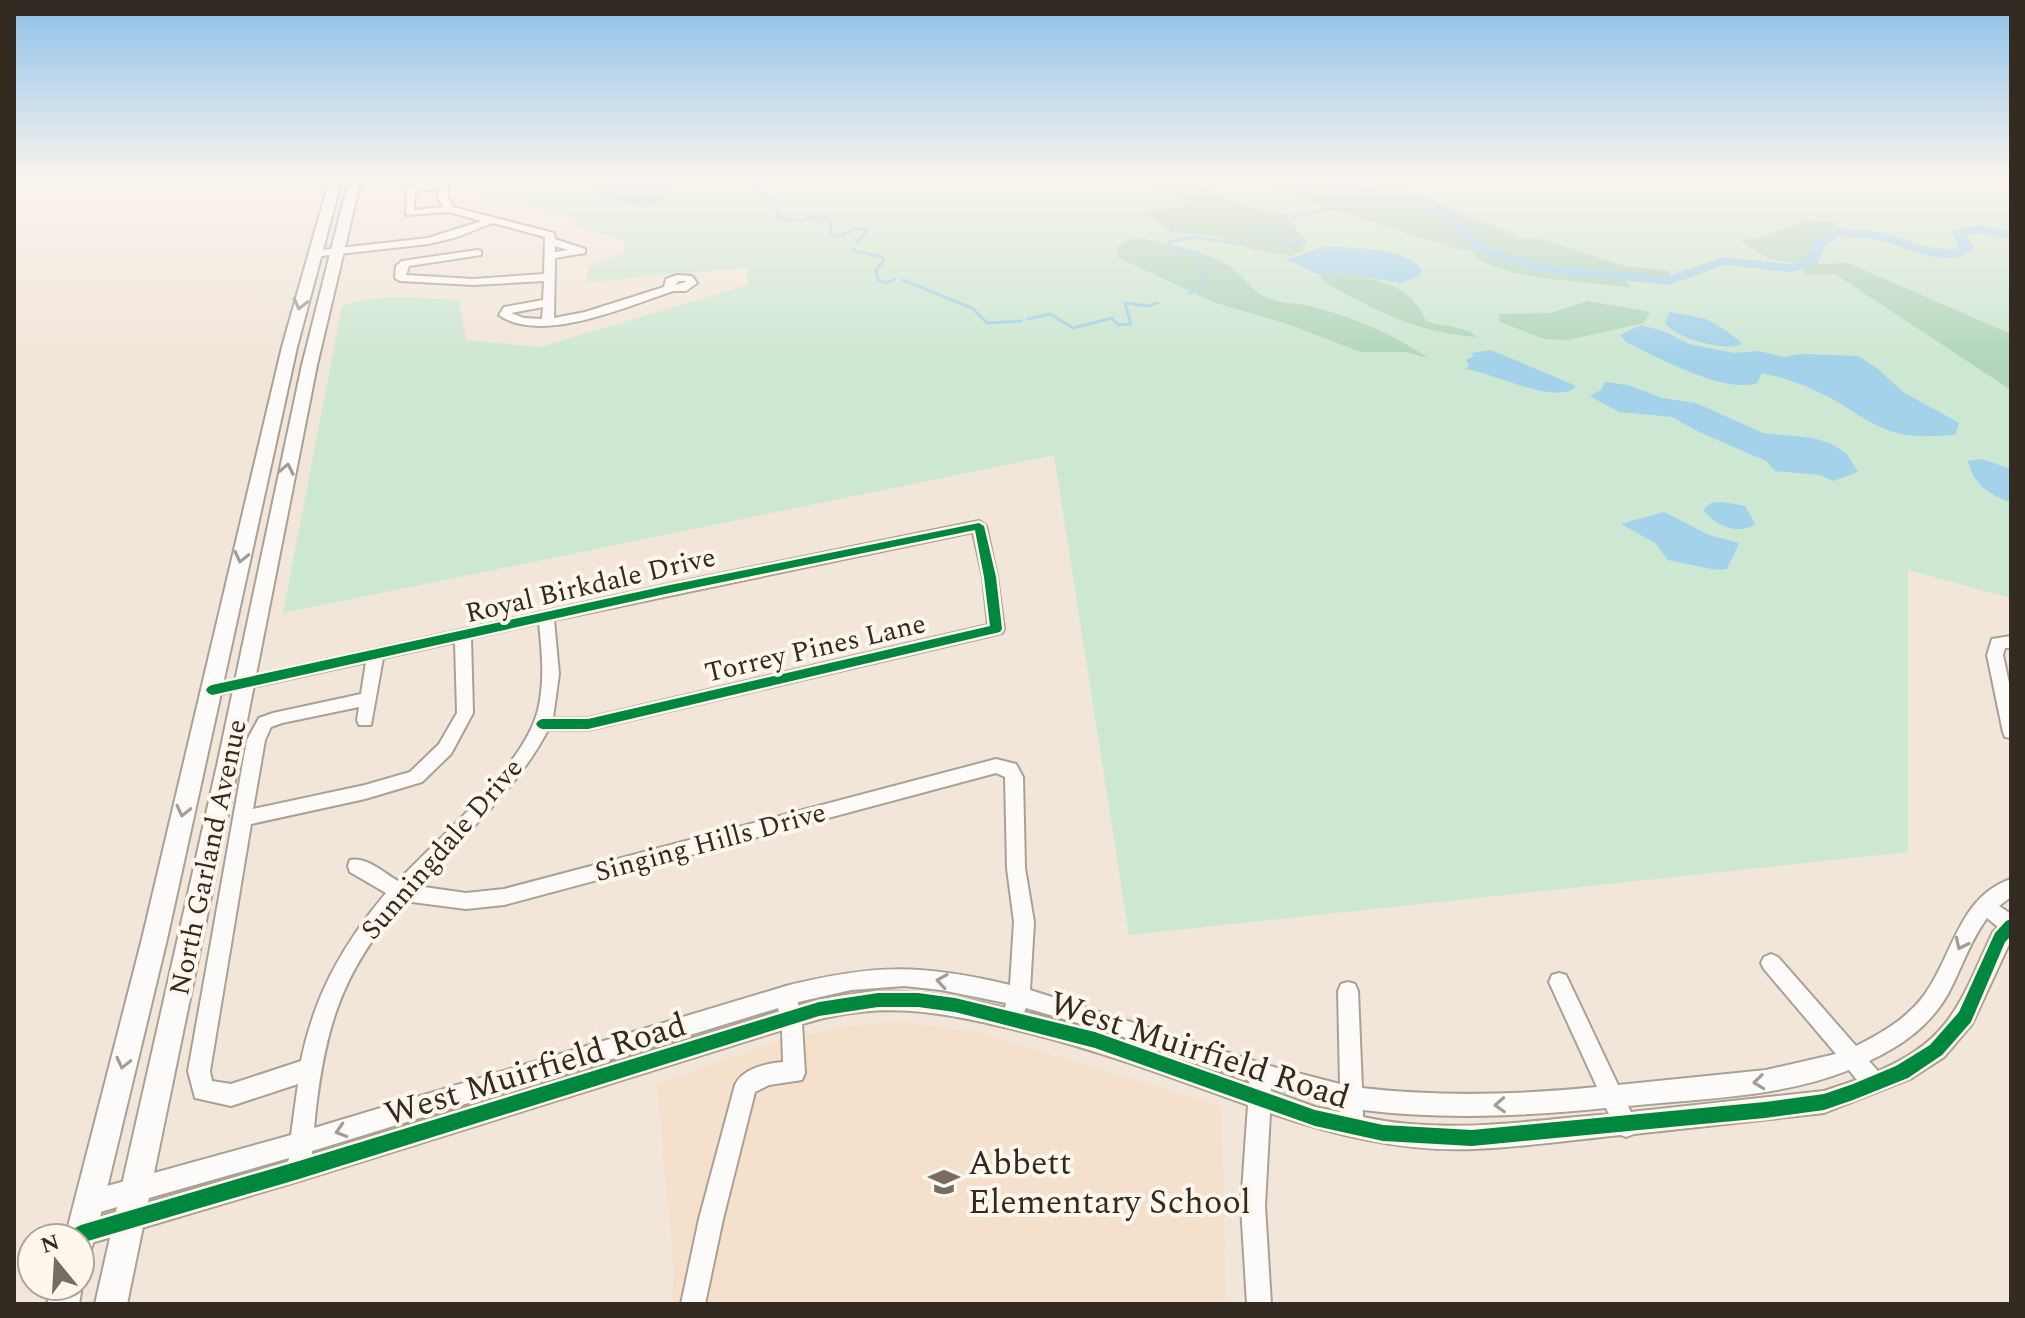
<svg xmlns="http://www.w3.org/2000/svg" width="2025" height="1318" viewBox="0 0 2025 1318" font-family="Spectral,serif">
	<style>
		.built { fill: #f5e0cc }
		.green { fill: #cce7d2 }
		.forest { fill: #b1d6bd }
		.water { fill: #a3d2ea }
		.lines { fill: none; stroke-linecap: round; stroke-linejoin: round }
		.stream { stroke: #a3d2ea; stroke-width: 3 }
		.river { fill: #a3d2ea; fill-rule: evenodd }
		.minor-casing { stroke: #a9a096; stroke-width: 4 }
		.major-casing { stroke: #a9a096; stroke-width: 4 }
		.minor { fill: #fdfbf9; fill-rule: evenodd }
		.major { fill: #fdfbf9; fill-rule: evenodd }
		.cycleway-casing { stroke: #fff6ed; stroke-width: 5 }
		.cycleway { fill: #00873e; fill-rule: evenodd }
		.oneway { stroke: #a29d98 }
		.labels { text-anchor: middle; stroke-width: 8; stroke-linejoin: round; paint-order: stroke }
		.street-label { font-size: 28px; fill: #332a22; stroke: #fff6ed }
		.near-street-label { font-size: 34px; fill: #332a22; stroke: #fff6ed }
		.near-poi-label { font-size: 34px; fill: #332a22; stroke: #fff6ed; text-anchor: start }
	</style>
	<rect width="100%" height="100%" fill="#f2e6da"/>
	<polygon class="built" points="899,1022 973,1031 1221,1106 1226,1304 672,1304 674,1273 657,1084 775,1042 845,1026"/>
	<path class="green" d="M479 175H2011V598L1908 570V852L1129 935 1054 455 283 613 342 306C379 292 421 298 459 300L466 340 540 347 748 285 746 268 587 282V266L625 253V240L571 225 579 219 480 197Z"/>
	<g class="forest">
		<path d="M1134 175 1174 181 1197 180 1199 188 1206 187C1232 207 1258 210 1290 215L1304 250 1291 256 1251 249 1212 235 1171 232 1146 213 1186 206 1188 202Z"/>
		<path d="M1251 175H1325L1324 181C1354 189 1386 187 1416 194 1435 199 1449 211 1467 217 1486 224 1501 225 1517 239L1538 238 1625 266 1669 271 1671 277C1643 278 1618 273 1591 270 1560 266 1529 265 1500 252 1482 245 1471 231 1456 220 1427 197 1392 193 1357 194 1377 201 1402 196 1423 205 1446 215 1460 237 1481 248 1526 272 1576 272 1625 279L1631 288C1601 282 1484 280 1471 250L1457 249 1408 234 1311 201Z"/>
		<path d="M1806 221 1841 223 1813 243 1811 257C1783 269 1762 257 1740 240L1758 238Z"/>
		<path d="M1132 238C1158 239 1209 253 1231 267 1242 275 1251 289 1263 296 1280 305 1299 302 1317 308 1355 318 1396 335 1428 358L1407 352H1360L1291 325 1216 303 1118 258V246Z"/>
		<polygon points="1848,263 2011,334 2011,390 1835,274 1804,275 1804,268 1819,264"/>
		<path d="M1326 272C1365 278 1410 279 1426 321 1443 327 1463 325 1477 337 1430 333 1398 322 1356 299 1342 292 1330 287 1319 276Z"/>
		<polygon points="1588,301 1650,312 1644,323 1568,340 1544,339 1500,322 1499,314 1550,313"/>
	</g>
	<g class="water">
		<path d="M591 175H677C666 219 633 206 600 195L594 190Z"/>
		<path d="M1328 246C1356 249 1403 246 1422 270L1420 275 1402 283 1337 273 1317 274 1284 258C1301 258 1313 248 1328 246Z"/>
		<path d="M1670 312 1706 319 1724 329 1741 342 1740 345C1722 351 1676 338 1665 323Z"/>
		<path d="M1641 325 1663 331 1689 344 1734 353 1759 351 1784 357 1802 354 1858 356 1878 369 1903 392 1959 423 1955 435C1934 436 1913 438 1893 432 1868 424 1849 407 1827 396 1807 386 1784 377 1762 373L1757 383C1724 394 1657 357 1626 342L1620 335Z"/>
		<path d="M1491 350 1576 386C1559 407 1491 372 1466 369L1469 365 1466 360 1474 356 1471 353Z"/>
		<polygon points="1605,382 1628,385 1662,398 1696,403 1763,433 1813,438 1830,443 1846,453 1858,472 1833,481 1820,475 1775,471 1766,461 1699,432 1672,417 1619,412 1590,396 1601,390"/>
		<path d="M1982 459 2011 469V502C1989 495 1973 484 1968 461Z"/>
		<path d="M1722 502 1745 506 1755 524C1738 536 1715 525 1703 510L1711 503Z"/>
		<polygon points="1664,512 1709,535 1739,543 1727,569 1717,570 1668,560 1655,543 1621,524"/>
	</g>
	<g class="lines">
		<g class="stream">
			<polyline points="747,175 757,195 771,198"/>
			<polyline points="774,200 781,206 775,215 794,221 823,216 831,222 830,233 836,237 854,229 863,229 866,232 857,242"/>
			<polyline points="1295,230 1290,225 1296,215 1336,208 1374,196"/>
			<polyline points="854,248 853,251 882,257 884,260 876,270 878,280 886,283 895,279"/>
			<polyline points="903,280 972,308 987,323 1021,321"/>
			<polyline points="1189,293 1205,287 1203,280 1208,274 1207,268 1198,262 1198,253 1170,248 1169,242 1194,237 1240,244 1261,234 1281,237 1287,247 1305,242 1298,234"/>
			<polyline points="1028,319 1050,314 1073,328 1112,318 1118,325 1131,324 1125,303 1148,306 1158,303"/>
		</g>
		<path class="river" d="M1290 175H1304L1319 188 1395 193 1428 200 1458 217 1479 239 1506 253 1549 265 1668 276 1724 257 1790 264 1806 259 1814 241 1837 228 1884 233 1931 248 1956 249 1959 247 1952 233 1954 230 1980 225 2011 232V240L1980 233 1967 236 1974 248C1952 272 1911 248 1884 242 1870 238 1854 238 1840 236L1825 246 1817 265 1790 272 1725 265 1669 285 1548 273 1496 259 1469 245 1448 223 1419 206 1395 201 1315 196Z"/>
		<defs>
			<g id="minor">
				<path d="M443 182 448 185V197L453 207 554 233 555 239 585 249V253L555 258 554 318 585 312 664 287 666 279 677 275 692 276 697 283 686 291H673C628 306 541 345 499 315L504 307 543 300 544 281 473 285 400 281 395 278 396 266 402 261 477 250 481 251V255L409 266 406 275 473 279 544 274 545 237 493 223 454 238 428 244 313 257 308 254 313 251 428 238 482 221 449 212 406 215 407 189 417 184ZM438 188V197L443 207 414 210 415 192ZM555 246 568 250 555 252ZM679 281H685L686 282 675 285ZM543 307 542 319 524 318 511 313Z"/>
				<path d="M979 521 986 526 997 577 1004 629 1002 633 588 730H548C516 791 462 836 417 886L466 893 504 889 996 759 1016 764 1023 777 1025 868 1034 922 1030 990 1270 1066 1340 1084 1338 991 1341 984 1348 982 1355 984 1358 991 1362 1088C1440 1097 1518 1095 1597 1087L1549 982 1552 975 1559 973 1566 975 1618 1085 1766 1070 1836 1054 1764 969 1761 963 1764 957 1771 954 1778 957 1856 1046C1882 1033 1908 1018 1925 994 1954 953 1959 897 2011 879V897L1999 906 2011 914V940L1972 1024 1944 1057 1910 1079 1824 1113 1634 1134 1626 1137 1621 1135C1572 1140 1523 1147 1474 1149 1403 1152 1335 1136 1270 1113L1265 1206 1271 1304H1247L1241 1206 1248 1105C1175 1079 1104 1052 1029 1033 947 1013 885 998 802 1024L805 1073 802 1080 769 1085 755 1092 723 1219 705 1304H681L699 1219 735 1085C742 1069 767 1063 783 1062L782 1030 299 1181 81 1246 80 1238H71L69 1234 73 1226 81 1222 288 1162 289 1158 89 1215 81 1211 77 1203 81 1195 89 1191 291 1135 298 1084 231 1106 195 1098 188 1071 247 740 259 718 273 713 361 694 366 662 212 696 206 694 204 690 206 686 670 584ZM973 532 983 577 988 625 588 718H553L559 674 554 620ZM539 623C542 652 545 681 538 710 524 767 439 837 398 881 384 873 366 856 350 860L348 866 350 872 386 893C343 944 314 996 301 1061L231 1084 212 1081 210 1071 251 824 365 799 422 782 451 754 473 713 471 638ZM455 642 457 713 439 744 410 772 365 785 253 809 265 740 271 727 282 723 359 707 357 720 359 725H371L383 658ZM996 773 1005 777 1007 868 1014 922 1010 985C921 964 874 964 786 986L314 1128C323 1034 339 973 404 901L466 909 504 905ZM1987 918 1998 927 1993 932C1962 998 1952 1041 1878 1071L1869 1061C1903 1045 1931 1025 1949 992 1962 967 1970 941 1987 918ZM904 986 941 990 1006 1003 1005 1008C932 990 871 983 798 1006V1002L851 990ZM778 1008 779 1012 312 1155V1151ZM1026 1008 1112 1033 1250 1080 1249 1084 1095 1030 1024 1012ZM1849 1070 1857 1080 1824 1091 1631 1112 1628 1106C1702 1098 1779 1098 1849 1070ZM1271 1087 1340 1105V1112L1315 1107 1271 1091ZM1606 1108 1609 1114C1528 1121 1444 1135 1363 1117V1110C1444 1120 1525 1116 1606 1108Z"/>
				<polygon points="2011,636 2011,648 2005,648 2003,655 2011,692 2011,738 2005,737 2003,732 1987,655 1992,639"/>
			</g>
			<g id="major">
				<polygon points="331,175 343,175 297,347 167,939 95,1238 91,1249 80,1253 80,1238 65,1238 142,939 282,347"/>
				<polygon points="350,175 362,175 317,365 239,761 127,1304 95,1304 218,761 302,365"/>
				<polygon points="80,1280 82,1286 79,1304 47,1304 52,1286 80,1286"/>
			</g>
		</defs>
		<use href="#minor" class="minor-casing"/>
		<use href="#major" class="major-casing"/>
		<use href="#minor" class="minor"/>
		<use href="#major" class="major"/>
		<defs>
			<g id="cycleway">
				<polygon points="979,523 984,526 996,577 1002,629 1000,632 588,729 542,729 538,727 536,724 538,721 542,719 588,719 990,626 984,577 975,530 670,593 212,695 208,693 206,690 208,687 212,685 670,585"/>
				<polygon points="2011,919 2011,936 2005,942 1971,1022 1942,1055 1908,1078 1853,1100 1824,1110 1765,1118 1472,1146 1383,1141 1315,1126 1095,1048 955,1012 918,1007 878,1007 819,1016 299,1179 81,1243 80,1238 74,1238 72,1234 75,1228 81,1225 299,1161 819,1002 878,993 918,993 955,998 1095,1032 1315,1110 1383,1125 1472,1130 1765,1102 1824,1094 1853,1084 1896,1066 1930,1045 1959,1012 1995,933 2006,921"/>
			</g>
		</defs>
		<use href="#cycleway" class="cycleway-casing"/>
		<use href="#cycleway" class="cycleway"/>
	</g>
	<defs><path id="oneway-chevron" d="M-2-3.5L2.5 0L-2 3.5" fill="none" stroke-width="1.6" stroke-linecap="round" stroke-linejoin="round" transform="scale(2)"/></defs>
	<g class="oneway">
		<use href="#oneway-chevron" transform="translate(300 304) rotate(104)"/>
		<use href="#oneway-chevron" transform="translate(287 469) rotate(-79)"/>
		<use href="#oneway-chevron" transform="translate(241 557) rotate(103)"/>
		<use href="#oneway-chevron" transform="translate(183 811) rotate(103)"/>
		<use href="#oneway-chevron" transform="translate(1961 944) rotate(116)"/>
		<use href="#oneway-chevron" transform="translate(942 981) rotate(-171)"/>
		<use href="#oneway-chevron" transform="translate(123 1063) rotate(103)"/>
		<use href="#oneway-chevron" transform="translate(1759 1082) rotate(174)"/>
		<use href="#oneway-chevron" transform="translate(1500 1105) rotate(177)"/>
		<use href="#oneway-chevron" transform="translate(341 1131) rotate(163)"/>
	</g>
	<linearGradient id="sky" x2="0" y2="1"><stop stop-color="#8cc0e9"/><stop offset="0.49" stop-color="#f9f4ee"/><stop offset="1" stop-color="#f9f4ee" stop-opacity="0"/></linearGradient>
	<rect width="2025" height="360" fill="url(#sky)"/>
	<defs>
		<symbol id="school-bare" viewBox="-9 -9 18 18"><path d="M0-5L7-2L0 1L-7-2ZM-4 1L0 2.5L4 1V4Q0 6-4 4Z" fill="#766c62" stroke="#fff6ed" stroke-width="2.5" paint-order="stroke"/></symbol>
	</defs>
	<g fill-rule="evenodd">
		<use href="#school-bare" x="922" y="1160" width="44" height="44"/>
	</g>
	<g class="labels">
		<g class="street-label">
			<text transform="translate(590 584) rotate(-13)" y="10">Royal Birkdale Drive</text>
			<text transform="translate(815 647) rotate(-13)" y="10">Torrey Pines Lane</text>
			<text transform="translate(710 841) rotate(-15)" y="10">Singing Hills Drive</text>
			<text transform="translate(441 848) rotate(-49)" y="10">Sunningdale Drive</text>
			<text transform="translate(207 857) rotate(-78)" y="10">North Garland Avenue</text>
		</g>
		<g class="near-street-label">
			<text transform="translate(1200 1049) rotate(18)" y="12">West Muirfield Road</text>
			<text transform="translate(535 1068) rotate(-17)" y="12">West Muirfield Road</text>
		</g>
		<g class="near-poi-label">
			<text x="968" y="1174">Abbett<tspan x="968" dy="39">Elementary School</tspan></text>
		</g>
	</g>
	<rect width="2025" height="1318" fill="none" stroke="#332a22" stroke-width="32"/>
	<g transform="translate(56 1262) rotate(342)"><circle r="38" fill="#fff6ed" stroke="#ada49c" stroke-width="2"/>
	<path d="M0-6L14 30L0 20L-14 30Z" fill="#766c62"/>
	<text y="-12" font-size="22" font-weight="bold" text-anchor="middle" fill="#332a22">N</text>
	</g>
</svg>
